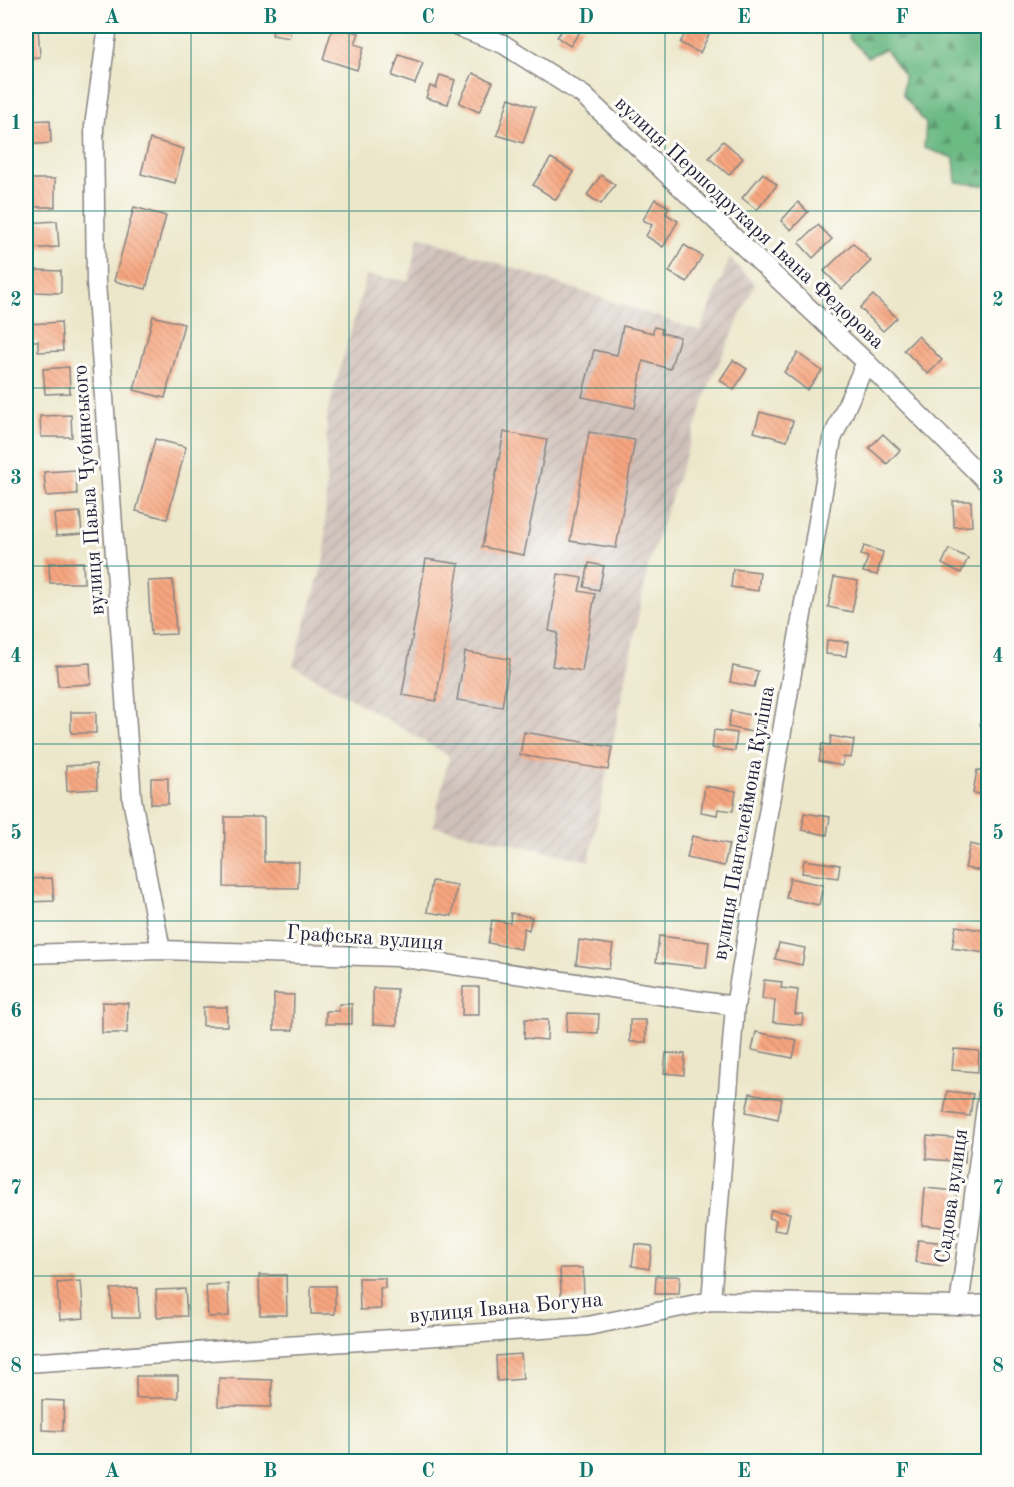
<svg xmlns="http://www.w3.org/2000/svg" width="1014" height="1487" viewBox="0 0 1014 1487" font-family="'Old Standard TT',serif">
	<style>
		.industrial { fill: url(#industrial-furrows) }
		.forest { fill: url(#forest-firs); stroke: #476e60; stroke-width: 1.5 }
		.building { fill: url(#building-back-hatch) }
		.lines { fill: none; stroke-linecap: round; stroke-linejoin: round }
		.minor-casing { stroke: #878482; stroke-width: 21 }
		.minor { stroke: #fff; stroke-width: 18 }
		.grid { fill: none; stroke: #0f766e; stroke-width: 1.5; stroke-opacity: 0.55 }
		.labels { text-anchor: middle; stroke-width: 6; stroke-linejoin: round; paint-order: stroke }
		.street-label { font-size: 21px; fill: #22223b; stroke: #fdfcf7 }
		.neatline { fill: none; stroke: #0f766e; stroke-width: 2 }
		.grid-label { font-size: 20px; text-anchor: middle; font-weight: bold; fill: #0f766e }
	</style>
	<defs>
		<pattern id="industrial-furrows" width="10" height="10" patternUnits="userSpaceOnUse" patternTransform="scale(1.5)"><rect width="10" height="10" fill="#cfc1ba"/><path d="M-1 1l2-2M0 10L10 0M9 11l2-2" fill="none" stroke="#b1a6a1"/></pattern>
		<pattern id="forest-firs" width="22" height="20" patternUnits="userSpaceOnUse" patternTransform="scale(1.5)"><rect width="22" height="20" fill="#6cba84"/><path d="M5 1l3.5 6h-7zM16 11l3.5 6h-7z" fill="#58976d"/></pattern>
		<pattern id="building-back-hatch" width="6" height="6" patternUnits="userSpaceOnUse" patternTransform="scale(1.5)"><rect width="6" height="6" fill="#f7a67f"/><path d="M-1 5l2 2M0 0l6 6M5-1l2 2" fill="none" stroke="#d38f6f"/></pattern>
	</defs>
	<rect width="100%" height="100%" fill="#fdfcf7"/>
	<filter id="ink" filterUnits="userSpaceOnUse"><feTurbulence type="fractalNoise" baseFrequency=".0167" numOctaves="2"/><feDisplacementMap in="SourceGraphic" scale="12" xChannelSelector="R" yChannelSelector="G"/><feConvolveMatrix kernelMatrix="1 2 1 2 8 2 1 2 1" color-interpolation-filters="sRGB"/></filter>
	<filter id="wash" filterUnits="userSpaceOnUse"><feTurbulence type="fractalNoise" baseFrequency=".008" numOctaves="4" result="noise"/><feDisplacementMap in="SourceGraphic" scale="24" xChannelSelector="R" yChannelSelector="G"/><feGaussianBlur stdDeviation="1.35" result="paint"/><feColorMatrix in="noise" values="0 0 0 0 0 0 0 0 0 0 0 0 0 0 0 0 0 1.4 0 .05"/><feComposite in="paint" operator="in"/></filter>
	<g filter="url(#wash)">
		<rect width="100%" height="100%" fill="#ece7ca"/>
		<polygon class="industrial" points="418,236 700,331 730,258 755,284 711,380 649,563 589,861 433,826 449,756 293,665 325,556 327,413 367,275 409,281"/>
		<polygon class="forest" points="850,26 988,26 988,186 956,182 954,158 924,148 926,124 903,95 904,75 885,49 868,57 849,38"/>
		<g id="blocks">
			<g class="building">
				<polygon points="38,26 40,57 26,58 26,27"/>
				<polygon points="274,26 292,26 289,38 272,35"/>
				<polygon points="333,26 359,33 355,44 364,47 357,70 323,59"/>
				<polygon points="565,26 584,26 570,46 557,37"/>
				<polygon points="689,26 713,26 700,53 680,43"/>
				<polygon points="399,55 423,63 415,84 392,76"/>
				<polygon points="473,73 493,82 479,112 459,103"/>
				<polygon points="440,75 455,80 448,104 426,98 430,86 436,88"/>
				<polygon points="26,86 33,86 34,106 26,107"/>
				<polygon points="509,98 535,107 523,143 497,135"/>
				<polygon points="50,120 51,143 26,145 26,121"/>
				<polygon points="150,139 184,149 175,183 141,174"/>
				<polygon points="723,141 743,158 729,175 709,158"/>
				<polygon points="551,158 574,172 556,200 533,185"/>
				<polygon points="763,173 777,185 757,210 742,198"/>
				<polygon points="601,175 615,185 601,204 587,195"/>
				<polygon points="28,179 55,179 55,207 29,207"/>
				<polygon points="655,199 669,207 666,214 678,221 663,247 646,236 652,225 643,220"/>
				<polygon points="798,202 808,212 791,230 781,221"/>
				<polygon points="134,207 166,216 146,289 114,281"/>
				<polygon points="57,221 59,247 26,249 26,223"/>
				<polygon points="818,225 832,239 813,258 799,243"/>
				<polygon points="853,243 871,261 842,289 824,271"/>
				<polygon points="684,245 702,256 687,282 669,272"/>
				<polygon points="35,270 61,271 61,293 34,292"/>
				<polygon points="873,295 897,318 883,331 860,308"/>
				<polygon points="153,316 184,324 165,398 134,390"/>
				<polygon points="61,322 63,351 38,352 38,341 30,341 29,324"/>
				<polygon points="623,326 653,333 654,327 662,329 661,333 680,337 670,369 643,361 635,408 582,397 594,350 617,355"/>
				<polygon points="918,336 942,360 928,374 904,350"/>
				<polygon points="798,353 822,371 807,390 784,372"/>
				<polygon points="733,360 747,369 734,390 720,380"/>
				<polygon points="69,367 70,393 45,394 43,369"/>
				<polygon points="760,412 793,421 787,441 754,432"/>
				<polygon points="71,415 72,437 41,437 40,416"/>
				<polygon points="504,432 547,440 524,555 482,547"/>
				<polygon points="589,432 635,440 616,548 570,541"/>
				<polygon points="883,434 900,450 887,464 869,448"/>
				<polygon points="155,439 186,447 167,519 136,511"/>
				<polygon points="76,470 77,494 46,496 44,472"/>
				<polygon points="953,501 971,501 972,526 954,527"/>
				<polygon points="80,512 82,534 56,536 54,514"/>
				<polygon points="864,546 883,552 877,575 863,572 868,557 861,555"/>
				<polygon points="949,549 968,558 961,573 942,564"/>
				<polygon points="426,559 459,564 436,701 402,695"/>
				<polygon points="83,562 84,583 50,583 49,563"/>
				<polygon points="589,563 604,566 599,590 584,587"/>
				<polygon points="733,569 760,572 758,591 731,587"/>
				<polygon points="558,574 582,578 579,591 595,594 582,671 552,666 558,633 549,631"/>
				<polygon points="834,577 858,581 852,612 828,607"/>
				<polygon points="173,580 176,634 151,635 148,581"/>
				<polygon points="827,640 848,642 846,656 826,654"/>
				<polygon points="465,652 510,659 502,707 457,700"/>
				<polygon points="90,663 91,684 58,686 56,665"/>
				<polygon points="733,666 758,671 754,687 730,682"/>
				<polygon points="985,704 988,705 988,727 980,725"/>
				<polygon points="731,711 755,716 752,732 728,727"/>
				<rect x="71" y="712" width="25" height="21"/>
				<polygon points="714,730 737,733 735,751 712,748"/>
				<polygon points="524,732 612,747 608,770 520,755"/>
				<polygon points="831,736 854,740 851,758 844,757 842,766 819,761 822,744 830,745"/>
				<polygon points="96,764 97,789 67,791 66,766"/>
				<polygon points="977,770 988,772 988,795 973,793"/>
				<rect x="151" y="778" width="17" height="26"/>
				<polygon points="705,786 736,791 733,811 718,809 717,815 701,812"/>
				<polygon points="804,813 830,817 827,835 802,830"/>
				<polygon points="225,817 264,817 264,862 299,862 298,888 224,887"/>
				<polygon points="692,836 729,844 724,866 687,858"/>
				<polygon points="970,844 988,848 988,872 965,868"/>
				<polygon points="804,860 840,865 838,878 802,873"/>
				<polygon points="52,878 54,901 26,902 26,879"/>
				<polygon points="790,878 823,885 819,905 786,898"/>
				<polygon points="432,881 457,885 452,916 427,912"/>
				<polygon points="511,913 532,917 529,930 524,928 521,949 488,943 492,920 510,923"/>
				<polygon points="956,926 988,931 985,953 952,948"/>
				<polygon points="659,936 709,942 706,968 656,962"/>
				<polygon points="579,940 613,945 609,969 576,964"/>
				<polygon points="779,943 805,948 802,965 775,959"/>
				<polygon points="764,980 782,982 781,988 798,990 795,1014 803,1014 802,1025 773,1022 775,1000 762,999"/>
				<polygon points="463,987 479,987 479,1015 462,1015"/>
				<polygon points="373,988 397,989 397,1025 373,1024"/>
				<polygon points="274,994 294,995 293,1030 274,1030"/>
				<polygon points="102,1002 128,1003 127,1033 102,1033"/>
				<polygon points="339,1004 352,1004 352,1024 326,1024 326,1011 339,1011"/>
				<rect x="203" y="1007" width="24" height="19"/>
				<polygon points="568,1013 599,1014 598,1033 566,1032"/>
				<polygon points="525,1019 548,1020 547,1040 524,1038"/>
				<rect x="630" y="1020" width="16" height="22"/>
				<polygon points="756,1032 797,1040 793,1058 752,1050"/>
				<polygon points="954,1049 979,1051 978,1072 952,1070"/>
				<polygon points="666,1053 685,1054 684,1075 664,1073"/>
				<polygon points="947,1091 973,1094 970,1116 944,1113"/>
				<polygon points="750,1093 782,1099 778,1119 746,1112"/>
				<polygon points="927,1136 966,1139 965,1162 926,1159"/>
				<polygon points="925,1188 957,1191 953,1228 922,1225"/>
				<polygon points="771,1210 790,1213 786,1232 774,1230 776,1220 769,1218"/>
				<rect x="986" y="1237" width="2" height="31"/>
				<polygon points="918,1240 945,1243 942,1266 915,1262"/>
				<polygon points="635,1244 652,1246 649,1269 632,1266"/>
				<polygon points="560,1268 583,1268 584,1297 561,1298"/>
				<polygon points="259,1275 286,1275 287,1315 260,1315"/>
				<polygon points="656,1276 680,1276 679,1294 655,1294"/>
				<polygon points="359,1278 385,1278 385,1288 380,1288 381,1309 360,1310"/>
				<polygon points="81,1281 84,1318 60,1320 57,1283"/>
				<polygon points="228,1284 229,1316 208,1317 206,1285"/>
				<rect x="311" y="1286" width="24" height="28"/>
				<polygon points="138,1288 139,1318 112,1318 111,1289"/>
				<polygon points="185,1289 187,1316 157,1317 156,1290"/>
				<polygon points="521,1354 523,1379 497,1381 496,1356"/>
				<rect x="136" y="1376" width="42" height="22"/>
				<polygon points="219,1378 272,1380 271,1407 218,1406"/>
				<polygon points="42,1400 64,1401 63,1431 42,1430"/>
			</g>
		</g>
	</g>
	<g filter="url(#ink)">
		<use href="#blocks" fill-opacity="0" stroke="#878482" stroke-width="1.5"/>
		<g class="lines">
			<defs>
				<g id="minor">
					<polyline points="108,26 94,126 96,282 132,799 161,950"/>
					<polyline points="457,26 503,44 583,95 866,362 988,483"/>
					<polyline points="26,954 161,950 398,957 735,1006"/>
					<polyline points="711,1301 735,1006 832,439 866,362"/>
					<polyline points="959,1306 988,1092"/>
					<polyline points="26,1363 588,1326 711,1301 959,1306 988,1304"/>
				</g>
			</defs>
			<use href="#minor" class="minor-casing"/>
			<use href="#minor" class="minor"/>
		</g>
	</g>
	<path class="grid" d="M191 26V1462M349 26V1462M507 26V1462M665 26V1462M823 26V1462M26 211H988M26 388H988M26 566H988M26 744H988M26 921H988M26 1099H988M26 1276H988"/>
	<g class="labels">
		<g class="street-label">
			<text transform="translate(750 222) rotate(43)" y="7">вулиця Першодрукаря Івана Федорова</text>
			<text transform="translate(88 490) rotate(-94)" y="7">вулиця Павла Чубинського</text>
			<text transform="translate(743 823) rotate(-80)" y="7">вулиця Пантелеймона Куліша</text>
			<text transform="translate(365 937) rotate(4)" y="7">Графська вулиця</text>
			<text transform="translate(951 1196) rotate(-82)" y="7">Садова вулиця</text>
			<text transform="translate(506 1307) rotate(-5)" y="7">вулиця Івана Богуна</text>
		</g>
	</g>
	<rect width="1014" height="1487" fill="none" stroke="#fdfcf7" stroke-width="66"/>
	<rect x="33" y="33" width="948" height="1421" class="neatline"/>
	<g class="grid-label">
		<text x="112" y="23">A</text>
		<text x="270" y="23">B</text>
		<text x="428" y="23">C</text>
		<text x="586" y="23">D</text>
		<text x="744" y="23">E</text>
		<text x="902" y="23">F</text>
		<text x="16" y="129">1</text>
		<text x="998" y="129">1</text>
		<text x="16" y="306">2</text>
		<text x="998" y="306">2</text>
		<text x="16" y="484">3</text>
		<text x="998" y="484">3</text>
		<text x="16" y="662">4</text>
		<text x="998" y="662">4</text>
		<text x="16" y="839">5</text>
		<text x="998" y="839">5</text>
		<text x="16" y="1017">6</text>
		<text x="998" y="1017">6</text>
		<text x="16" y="1194">7</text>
		<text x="998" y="1194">7</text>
		<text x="16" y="1372">8</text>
		<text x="998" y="1372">8</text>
		<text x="112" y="1477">A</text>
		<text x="270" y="1477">B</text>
		<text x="428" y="1477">C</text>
		<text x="586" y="1477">D</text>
		<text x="744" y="1477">E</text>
		<text x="902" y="1477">F</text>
	</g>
</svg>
